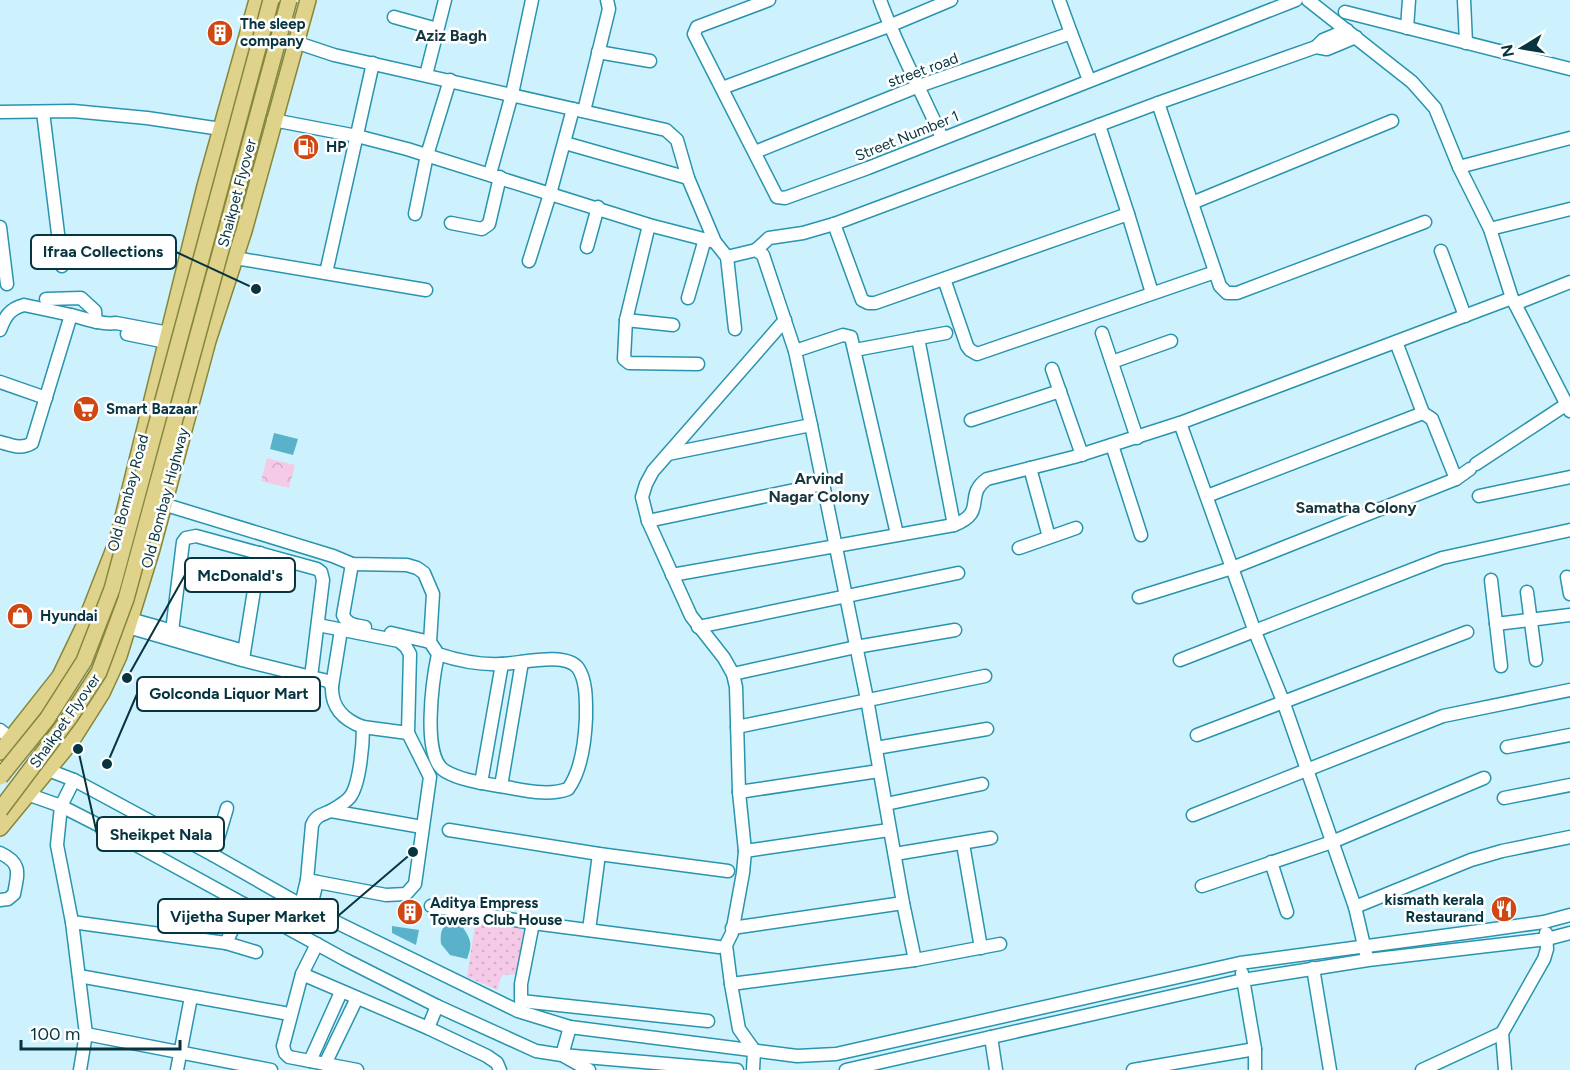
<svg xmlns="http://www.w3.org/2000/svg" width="1570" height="1070" viewBox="0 0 1570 1070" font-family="Figtree,sans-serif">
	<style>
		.grass { fill: url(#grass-dots) }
		.park { fill: url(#park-crowns) }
		.water { fill: #5ab1ca }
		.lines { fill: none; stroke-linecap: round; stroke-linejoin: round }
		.minor-casing { stroke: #2994ae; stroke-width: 15 }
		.major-casing { stroke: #85873d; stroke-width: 18 }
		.minor { stroke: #fff; stroke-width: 12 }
		.major { stroke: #dfd28a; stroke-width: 15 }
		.major-bridge-casing { stroke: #85873d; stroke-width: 18; stroke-linecap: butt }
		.major-bridge { stroke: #dfd28a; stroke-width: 15 }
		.labels { text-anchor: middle; stroke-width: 5; stroke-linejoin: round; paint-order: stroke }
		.poi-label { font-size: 15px; font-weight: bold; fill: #06343f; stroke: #fff; text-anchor: start }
		.street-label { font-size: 15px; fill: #06343f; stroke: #fff }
		.neighbourhood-label { font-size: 16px; font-weight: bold; fill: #16363e; stroke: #fff }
		.leader { fill: none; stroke: #06343f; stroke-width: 2 }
		.callout-dot { fill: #06343f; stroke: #fff; stroke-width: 2 }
		.callout { fill: #fff; stroke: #06343f; stroke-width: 2 }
		.callout-label { font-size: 16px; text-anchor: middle; font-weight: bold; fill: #06343f }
	</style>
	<defs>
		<pattern id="grass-dots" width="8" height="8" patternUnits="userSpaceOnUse" patternTransform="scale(1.5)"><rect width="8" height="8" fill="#f4cae6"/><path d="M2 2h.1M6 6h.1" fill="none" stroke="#d0aec6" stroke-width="1.8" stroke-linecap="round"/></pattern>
		<pattern id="park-crowns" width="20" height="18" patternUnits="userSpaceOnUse" patternTransform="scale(1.5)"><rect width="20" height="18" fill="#f4cae6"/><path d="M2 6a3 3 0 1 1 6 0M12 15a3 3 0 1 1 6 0" fill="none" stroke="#d0aec6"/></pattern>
	</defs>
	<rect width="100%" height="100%" fill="#cef2fd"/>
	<polygon class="grass" points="476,918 524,926 518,974 503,975 499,982 498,990 467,977"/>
	<polygon class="park" points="267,458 295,465 289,488 261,481"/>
	<g class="water">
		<polygon points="274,433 298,439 293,455 270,449"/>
		<path d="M451 923 462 926C471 940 473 943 467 959L450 955 441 944C440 934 441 925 451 923Z"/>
		<polygon points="392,926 419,930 416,945 392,933"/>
	</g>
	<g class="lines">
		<defs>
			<g id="minor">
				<polyline points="769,0 697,27 694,34 777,197 785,198 868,168 1296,0"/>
				<path d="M880 0C897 47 922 92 942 138"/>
				<polyline points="1308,0 1412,82 1435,108 1459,167 1490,229 1512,298 1570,411"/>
				<polyline points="1464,0 1466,43"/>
				<polyline points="1345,12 1570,69"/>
				<polyline points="394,17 437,29"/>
				<polyline points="1407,28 1409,0"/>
				<polyline points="1071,33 1089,80"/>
				<polyline points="295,42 334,55 666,130 677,140 688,178 715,242 727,257 735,329"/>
				<polyline points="1316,47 1327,49 1356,37"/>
				<polyline points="598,52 650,61"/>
				<polyline points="426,75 445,0"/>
				<polyline points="722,88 889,26 951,0"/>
				<polyline points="1158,103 1220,286 1227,293 1237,293 1425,222"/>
				<polyline points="584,111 609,9 607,0"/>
				<polyline points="0,112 73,111 147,118 221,129"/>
				<polyline points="43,112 62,266"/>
				<polyline points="273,120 357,136 407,149 649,225 715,242"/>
				<polyline points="1099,125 1128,214"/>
				<polyline points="565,143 688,178"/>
				<polyline points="755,152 919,86 1071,33 1059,0"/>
				<polyline points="1459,167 1570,138"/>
				<polyline points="490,174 512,94 532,0"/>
				<polyline points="1192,203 1392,121"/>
				<polyline points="415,214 427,155 450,80"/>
				<polyline points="451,223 482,229 489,224 500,177"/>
				<polyline points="834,224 862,300 868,303 875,303 1128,214 1152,293"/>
				<polyline points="649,225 626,320 624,359 629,363 698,364"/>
				<polyline points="0,227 7,284"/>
				<polyline points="1490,229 1570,209"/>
				<polyline points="587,247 598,207"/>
				<polyline points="756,250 769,238 803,233 834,224 1158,103 1316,47 1323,40 1347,30"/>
				<polyline points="1441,251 1465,316"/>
				<polyline points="727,257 756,250 763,255 795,351 811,425 867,699 903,903 915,960"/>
				<polyline points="235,258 426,290"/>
				<polyline points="529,261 550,194 573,109"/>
				<polyline points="326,273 373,63"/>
				<polyline points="944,279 967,346 970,350 977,354 1215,272"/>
				<polyline points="688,298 705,239"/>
				<polyline points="46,299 81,298 95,311 96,322"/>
				<polyline points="1515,304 1570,282"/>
				<polyline points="626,320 673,325"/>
				<path d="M0 330C5 317 9 309 24 305L71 315"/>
				<polyline points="1102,333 1137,438"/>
				<polyline points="127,334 166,342"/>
				<polyline points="918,338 954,525"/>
				<polyline points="1396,342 1423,413 1432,419 1456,479"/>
				<polyline points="855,350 946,333"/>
				<polyline points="795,351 843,335 851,337 897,534"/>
				<polyline points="1112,362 1171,341"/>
				<polyline points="1052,369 1082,455"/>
				<polyline points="0,382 46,398"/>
				<polyline points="971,420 1060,391"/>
				<polyline points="1180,423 1255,632 1283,701 1355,907 1366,954"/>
				<path d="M0 442C11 445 21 450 32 443L71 315C86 319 101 325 116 323L169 333"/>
				<polyline points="1112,445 1141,535"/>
				<polyline points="668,454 811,425"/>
				<polyline points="1476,464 1567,404"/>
				<polyline points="1030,468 1049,537"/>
				<polyline points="1207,496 1423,413"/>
				<polyline points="1479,496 1570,477"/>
				<path d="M163 504 333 556 352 564 407 565 417 568 424 573 433 594 430 642 438 654C459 661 479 665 501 664 519 664 565 651 578 668 587 681 586 703 586 718 585 741 582 770 568 789 546 797 521 789 499 786 482 783 460 780 445 771 421 757 433 678 438 654"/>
				<polyline points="648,521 823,484"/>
				<polyline points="1019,548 1076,528"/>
				<path d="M352 564 343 615C347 625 355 625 365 627"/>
				<path d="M672 575 954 525C988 512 963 496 987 479L1074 457 1180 423 1512 298"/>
				<polyline points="1567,577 1570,594"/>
				<polyline points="1491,580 1501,666"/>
				<polyline points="1527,592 1536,660"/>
				<polyline points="1139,597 1232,568 1456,479 1470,469"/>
				<polyline points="130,619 244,651"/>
				<polyline points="1496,624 1570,615"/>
				<polyline points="128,627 242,660 311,677 323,580 321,572 317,569 196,536 186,538 183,542 172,631"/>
				<polyline points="698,627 958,573"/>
				<polyline points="391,633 430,642"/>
				<polyline points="243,659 260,553"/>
				<polyline points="1180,660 1442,558 1570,530"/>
				<polyline points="733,674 856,647 955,630"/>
				<polyline points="332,686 341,630"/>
				<polyline points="363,727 408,733"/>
				<polyline points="737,727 985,676"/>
				<polyline points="0,730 11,739"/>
				<polyline points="1197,735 1467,632"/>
				<polyline points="1507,747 1570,735"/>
				<polyline points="876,748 987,729"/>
				<polyline points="48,770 74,780 213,855 301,905 518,1011 570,1027 797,1056 836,1054 1240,963 1487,930 1544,922 1570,915"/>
				<polyline points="74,780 61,806 57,845 72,922 86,1034 80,1070"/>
				<polyline points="481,783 502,664"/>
				<polyline points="501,786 522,662"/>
				<polyline points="739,792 879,771"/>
				<polyline points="27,794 61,806 116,834 344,959 437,1006 536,1051 562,1055 737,1070"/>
				<polyline points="1504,798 1570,785"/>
				<polyline points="886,804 982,784"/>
				<polyline points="331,811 422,827"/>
				<polyline points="1193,815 1443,716 1570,690"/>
				<polyline points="449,830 599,854 728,871"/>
				<polyline points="963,844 981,948"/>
				<polyline points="745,851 889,830"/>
				<path d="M0 853C22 863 18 873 14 894L8 899 0 900"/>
				<polyline points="895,854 991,838"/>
				<polyline points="213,855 227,808"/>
				<polyline points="1271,862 1287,912"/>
				<polyline points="307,880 386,895 406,894 415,884 430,777 408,733 410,654 406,647 399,641 318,625"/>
				<polyline points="1202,886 1332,842 1484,778"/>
				<path d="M301 905 307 880 312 825C317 813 325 815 334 809 339 806 346 802 350 797 360 784 363 744 363 727 344 720 331 708 332 686L328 681 311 677"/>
				<polyline points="431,906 533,923 719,947"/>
				<polyline points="1355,907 1471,860 1502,851 1570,837"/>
				<polyline points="310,910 317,882"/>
				<polyline points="72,922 226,943 244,904"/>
				<polyline points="732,928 903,903"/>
				<polyline points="589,930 599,854"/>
				<polyline points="226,943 256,952"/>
				<polyline points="1313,968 1330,1070"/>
				<polyline points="1242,973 1255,1049 1255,1070"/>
				<polyline points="302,974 317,944"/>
				<polyline points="79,976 284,1013"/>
				<polyline points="731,984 915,960 1000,944"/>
				<polyline points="521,998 521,984 533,923"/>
				<polyline points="521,1001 708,1021"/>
				<polyline points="570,1027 562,1055 589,1070"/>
				<polyline points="428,1028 437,1006"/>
				<polyline points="1502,1033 1505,1070"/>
				<polyline points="86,1034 271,1070"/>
				<polyline points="991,1037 996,1070"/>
				<polyline points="310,1061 341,992"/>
				<polyline points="325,1064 357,998"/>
				<polyline points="177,1070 191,997"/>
				<polyline points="357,1070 289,1057 285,1053 283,1046 302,974 428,1028 487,1056 497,1063 500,1070"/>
				<polyline points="753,1070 754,1050 739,1029 731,984 726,945 732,933 743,873 745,851 739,792 736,687 733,674 724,658 691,616 648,521 642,497 646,484 653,471 785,320"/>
				<polyline points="846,1070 1243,980 1368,960 1547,939 1570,933"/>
				<polyline points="1133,1070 1255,1049"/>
				<polyline points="1422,1070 1502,1033 1544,959 1547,949 1546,933"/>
			</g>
			<g id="major">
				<polyline points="0,752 60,676 83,628 117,541 205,186 257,0"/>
				<polyline points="0,828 71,742 102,693 119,656 152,549 208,341 244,231 308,0"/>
			</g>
		</defs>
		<use href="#minor" class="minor-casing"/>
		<use href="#major" class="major-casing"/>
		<use href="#minor" class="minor"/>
		<use href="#major" class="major"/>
		<defs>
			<g id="major-bridge">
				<polyline points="0,777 47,719 84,661 112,589 271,0"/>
				<polyline points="0,810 70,717 99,672 126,599 289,0"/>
			</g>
		</defs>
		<use href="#major-bridge" class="major-bridge-casing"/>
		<use href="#major-bridge" class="major-bridge"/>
	</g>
	<defs>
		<symbol id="building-disc" viewBox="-11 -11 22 22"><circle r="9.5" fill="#cf4813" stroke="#fff"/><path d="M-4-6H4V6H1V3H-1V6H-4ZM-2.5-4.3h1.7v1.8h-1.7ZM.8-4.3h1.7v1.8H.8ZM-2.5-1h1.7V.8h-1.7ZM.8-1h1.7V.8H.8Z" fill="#fff"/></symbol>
		<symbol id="fuel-disc" viewBox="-11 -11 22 22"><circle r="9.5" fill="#cf4813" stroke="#fff"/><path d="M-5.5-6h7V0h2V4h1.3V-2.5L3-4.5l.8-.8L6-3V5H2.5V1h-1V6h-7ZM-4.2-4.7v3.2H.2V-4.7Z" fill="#fff"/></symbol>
		<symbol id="supermarket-disc" viewBox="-11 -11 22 22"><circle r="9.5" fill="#cf4813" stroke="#fff"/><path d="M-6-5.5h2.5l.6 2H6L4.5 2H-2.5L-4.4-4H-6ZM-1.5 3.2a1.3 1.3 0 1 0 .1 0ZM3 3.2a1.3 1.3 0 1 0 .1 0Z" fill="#fff"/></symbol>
		<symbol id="shop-disc" viewBox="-11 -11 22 22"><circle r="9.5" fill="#cf4813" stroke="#fff"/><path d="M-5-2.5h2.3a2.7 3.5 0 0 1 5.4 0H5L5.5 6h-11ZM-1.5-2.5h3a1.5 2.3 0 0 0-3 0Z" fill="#fff"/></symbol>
		<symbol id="restaurant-disc" viewBox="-11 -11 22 22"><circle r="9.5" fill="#cf4813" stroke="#fff"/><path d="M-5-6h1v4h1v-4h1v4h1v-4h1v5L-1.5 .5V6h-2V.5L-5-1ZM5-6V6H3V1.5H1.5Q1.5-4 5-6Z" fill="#fff"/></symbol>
	</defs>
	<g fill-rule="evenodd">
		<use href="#building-disc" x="205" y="18" width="30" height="30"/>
		<use href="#fuel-disc" x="291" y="132" width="30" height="30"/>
		<use href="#supermarket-disc" x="71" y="394" width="30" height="30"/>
		<use href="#shop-disc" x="5" y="601" width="30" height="30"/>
		<use href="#restaurant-disc" x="1489" y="894" width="30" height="30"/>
		<use href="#building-disc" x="395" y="897" width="30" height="30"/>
	</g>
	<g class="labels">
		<g class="poi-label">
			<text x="240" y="29">The sleep<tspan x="240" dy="17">company</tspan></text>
			<text x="326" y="152">HP</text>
			<text x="106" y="414">Smart Bazaar</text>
			<text x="40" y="621">Hyundai</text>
			<text x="1484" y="905" text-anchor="end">kismath kerala<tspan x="1484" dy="17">Restaurand</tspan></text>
			<text x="430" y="908">Aditya Empress<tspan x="430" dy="17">Towers Club House</tspan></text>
		</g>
		<g class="street-label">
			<text transform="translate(923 70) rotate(-20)" y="5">street road</text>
			<text transform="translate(907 136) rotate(-22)" y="5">Street Number 1</text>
			<text transform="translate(237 193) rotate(-75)" y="5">Shaikpet Flyover</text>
			<text transform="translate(128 493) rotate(-75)" y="5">Old Bombay Road</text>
			<text transform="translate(165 498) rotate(-75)" y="5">Old Bombay Highway</text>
			<text transform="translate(65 721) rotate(-55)" y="5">Shaikpet Flyover</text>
		</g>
		<g class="neighbourhood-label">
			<text x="451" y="41">Aziz Bagh</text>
			<text x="819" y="484">Arvind<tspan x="819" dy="18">Nagar Colony</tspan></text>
			<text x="1356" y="513">Samatha Colony</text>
		</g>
	</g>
	<path class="leader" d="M256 289L176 252M127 678L185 575M107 764L137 694M78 749L97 834M413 852L338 916"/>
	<g class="callout-dot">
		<circle cx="256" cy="289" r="6"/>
		<circle cx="127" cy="678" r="6"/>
		<circle cx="107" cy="764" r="6"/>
		<circle cx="78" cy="749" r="6"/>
		<circle cx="413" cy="852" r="6"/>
	</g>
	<g class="callout">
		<rect x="31" y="235" width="145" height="34" rx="6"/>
		<rect x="185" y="558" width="110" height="34" rx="6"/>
		<rect x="137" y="677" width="183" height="34" rx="6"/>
		<rect x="97" y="817" width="127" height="34" rx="6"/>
		<rect x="158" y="899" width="180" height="34" rx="6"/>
	</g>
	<g class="callout-label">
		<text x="103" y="257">Ifraa Collections</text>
		<text x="240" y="581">McDonald's</text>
		<text x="229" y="699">Golconda Liquor Mart</text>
		<text x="161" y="840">Sheikpet Nala</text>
		<text x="248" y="922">Vijetha Super Market</text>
	</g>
	<g transform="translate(1522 48) rotate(259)" stroke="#ffffff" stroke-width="4.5" paint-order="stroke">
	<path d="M0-4.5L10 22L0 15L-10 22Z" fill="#06343f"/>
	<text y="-9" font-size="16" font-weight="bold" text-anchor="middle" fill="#06343f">N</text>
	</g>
	<path d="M21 1040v9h159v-9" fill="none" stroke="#06343f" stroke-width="3"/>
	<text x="30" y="1040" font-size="18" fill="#06343f" stroke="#ffffff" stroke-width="4.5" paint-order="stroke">100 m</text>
</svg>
